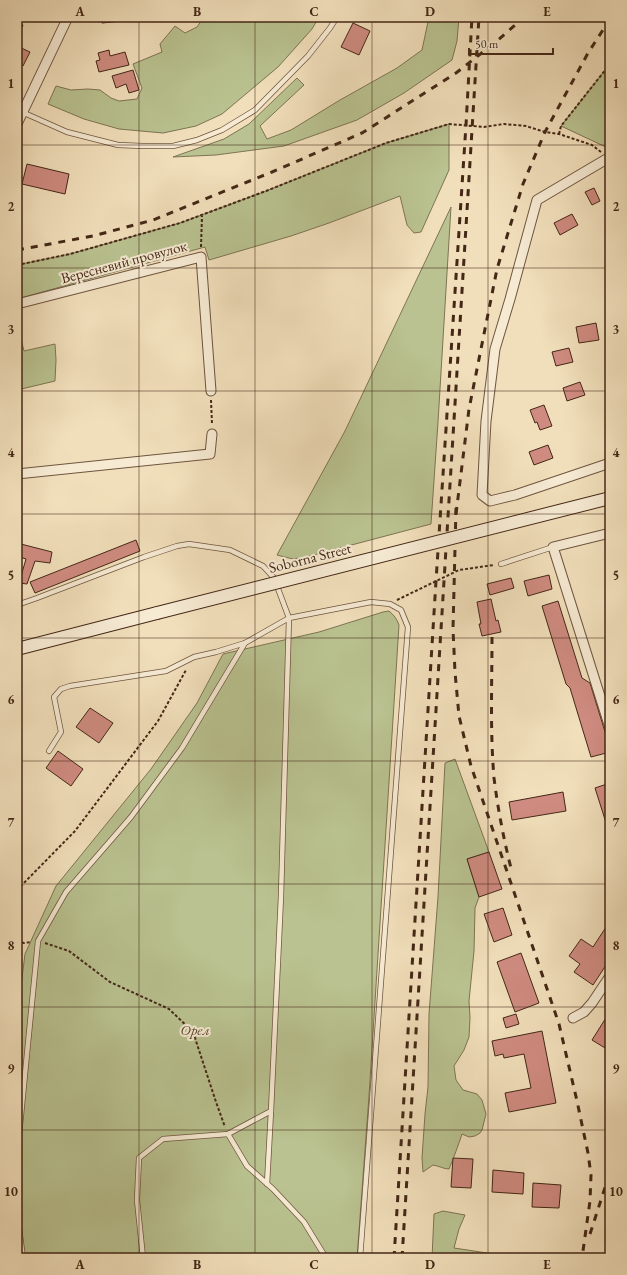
<svg xmlns="http://www.w3.org/2000/svg" width="627" height="1275" viewBox="0 0 627 1275" font-family="'EB Garamond',serif">
	<style>
		.green { fill: #b9c290; stroke: #7e7453 }
		.building { fill: #cf8b80; stroke: #442716 }
		.lines { fill: none; stroke-linecap: round; stroke-linejoin: round }
		.service-casing { stroke: #6f553f; stroke-width: 6 }
		.minor-casing { stroke: #6f553f; stroke-width: 11 }
		.secondary-casing { stroke: #442716; stroke-width: 14 }
		.path { stroke: #442716; stroke-width: 2; stroke-dasharray: 3 2; stroke-linecap: butt }
		.service { stroke: #f6ead3; stroke-width: 4.5 }
		.minor { stroke: #f6ead3; stroke-width: 9 }
		.secondary { stroke: #f6ead3; stroke-width: 12 }
		.rail { stroke: #442716; stroke-width: 3; stroke-dasharray: 7 7; stroke-linecap: butt }
		.secondary-bridge-casing { stroke: #442716; stroke-width: 14; stroke-linecap: butt }
		.secondary-bridge { stroke: #f6ead3; stroke-width: 12 }
		.grid { fill: none; stroke: #442716; stroke-width: 1; stroke-opacity: 0.55 }
		.labels { text-anchor: middle; stroke-width: 4; stroke-linejoin: round; paint-order: stroke }
		.street-label { font-size: 15px; fill: #442716; stroke: #f6ead3 }
		.park-label { font-size: 15px; font-style: italic; fill: #614e34; stroke: #f6ead3 }
		.neatline { fill: none; stroke: #442716; stroke-width: 1.5 }
		.grid-label { font-size: 13px; text-anchor: middle; font-weight: bold; fill: #442716 }
	</style>
	<rect width="100%" height="100%" fill="#f1dfbb"/>
	<filter id="stains"><feTurbulence type="fractalNoise" baseFrequency=".005" numOctaves="4"/><feColorMatrix values="0 0 0 0 .2 0 0 0 0 .09 0 0 0 0 .02 0 0 0 .5 -.17"/></filter>
	<radialGradient id="worn" r=".72"><stop offset=".6" stop-color="#630" stop-opacity="0"/><stop offset="1" stop-color="#630" stop-opacity=".3"/></radialGradient>
	<g class="green">
		<polygon points="204,17 319,17 312,29 278,67 222,114 196,126 163,133 119,129 84,119 48,104 56,86 71,90 88,89 100,90 111,98 119,101 137,99 142,88 133,64 162,52 160,44 175,26 185,33 197,27"/>
		<polygon points="429,17 459,17 457,41 452,60 404,93 357,120 284,146 216,155 173,157 224,139 249,124 297,78 304,85 260,126 267,139 291,130 340,100 397,68 422,50"/>
		<polygon points="610,64 610,149 561,126"/>
		<polygon points="449,124 449,170 421,232 414,233 407,225 400,196 329,223 291,236 209,260 205,247 17,299 17,265 70,254 180,223 266,191 386,143"/>
		<polygon points="451,207 438,422 431,524 306,557 293,559 277,555 345,431"/>
		<polygon points="17,323 24,351 55,344 56,360 55,381 17,390"/>
		<path d="M389 611C394 615 397 619 399 625L369 1096 357 1258H17V1018L25 954 56 886 151 769 197 703 223 654 319 632 383 612Z"/>
		<path d="M455 759 489 852 467 859 479 897 475 908 474 951 469 1001 470 1018 469 1037 464 1050 454 1066 456 1080 463 1090 477 1094 482 1100 486 1114 482 1130 480 1133 475 1136 469 1137 462 1134C458 1146 454 1157 449 1169 444 1169 439 1166 433 1165L423 1172 422 1158 425 1114 428 1087 429 1014 438 897 445 763Z"/>
		<polygon points="443,1211 465,1215 459,1229 454,1248 520,1258 432,1258 434,1214"/>
	</g>
	<g class="building">
		<polygon points="101,17 130,17 131,20 102,23"/>
		<polygon points="17,22 23,25 18,37 17,37"/>
		<polygon points="353,23 370,31 359,55 341,47"/>
		<polygon points="17,46 30,52 23,66 17,63"/>
		<polygon points="109,50 110,56 125,52 129,65 99,72 96,61 100,60 98,53"/>
		<polygon points="133,70 139,90 129,93 126,84 116,88 112,76"/>
		<polygon points="27,164 69,174 65,194 22,184"/>
		<polygon points="594,188 600,201 592,205 585,192"/>
		<polygon points="572,214 578,225 560,235 554,223"/>
		<polygon points="596,323 599,340 579,343 576,327"/>
		<polygon points="569,348 573,362 556,366 552,352"/>
		<polygon points="580,382 585,395 567,401 563,388"/>
		<polygon points="544,405 552,426 540,430 537,422 535,423 530,410"/>
		<polygon points="548,445 553,458 534,465 529,452"/>
		<polygon points="136,540 140,551 35,593 30,582"/>
		<polygon points="17,543 52,552 50,563 35,561 27,584 19,583 26,559 17,556"/>
		<polygon points="549,575 552,589 528,596 524,581"/>
		<polygon points="511,578 514,588 490,595 487,584"/>
		<polygon points="491,599 496,621 498,620 501,632 482,636 479,624 481,624 477,602"/>
		<polygon points="558,601 582,678 590,683 610,748 610,752 591,757 570,688 566,684 542,606"/>
		<polygon points="90,708 113,723 99,743 76,727"/>
		<polygon points="58,751 83,769 71,786 46,768"/>
		<polygon points="610,783 610,828 608,829 595,788"/>
		<polygon points="563,792 566,811 512,820 509,802"/>
		<polygon points="489,852 502,889 479,897 467,859"/>
		<polygon points="503,908 512,935 494,942 484,914"/>
		<polygon points="610,921 610,959 593,985 574,972 580,964 569,956 581,939 593,947"/>
		<polygon points="521,953 539,1003 515,1012 497,962"/>
		<polygon points="609,1013 610,1013 610,1051 592,1040"/>
		<polygon points="516,1014 519,1024 506,1028 503,1018"/>
		<polygon points="542,1031 556,1103 509,1112 505,1093 531,1088 524,1054 504,1058 503,1054 495,1056 492,1041"/>
		<polygon points="453,1158 473,1159 471,1188 451,1187"/>
		<polygon points="493,1170 524,1173 523,1194 492,1192"/>
		<polygon points="533,1183 561,1185 559,1208 532,1207"/>
	</g>
	<g class="lines">
		<defs>
			<g id="service">
				<polyline points="22,112 67,132 118,145 143,146 173,146 197,140 222,130 255,110 308,56 330,28 337,17"/>
				<polyline points="501,564 553,547"/>
				<polyline points="17,605 37,598 144,557 177,546 189,544 230,550 263,566 274,578 289,618 281,896 271,1111 228,1134 163,1139 139,1158 137,1200 143,1258"/>
				<polyline points="49,751 61,732 54,697 61,689 70,686 166,671 194,657 216,652 245,643 289,618 371,602 390,604 401,610 408,627 360,1258"/>
				<polyline points="228,1134 247,1166 273,1189 304,1222 326,1258"/>
				<polyline points="17,1182 18,1146 38,941 66,892 131,817 182,748 245,643"/>
				<polyline points="267,1184 271,1111"/>
				<polyline points="17,1213 23,1258"/>
			</g>
			<g id="minor">
				<polyline points="17,124 68,17"/>
				<polyline points="610,157 537,200 510,299 495,349 486,421 482,495 490,501 515,495 610,463"/>
				<polyline points="17,304 201,257 211,391"/>
				<polyline points="17,474 210,454 212,434"/>
				<polyline points="610,533 553,547 610,728"/>
				<polyline points="573,1018 584,1012 592,1003 610,976"/>
			</g>
			<polyline id="secondary" points="17,649 157,613"/>
		</defs>
		<use href="#service" class="service-casing"/>
		<use href="#minor" class="minor-casing"/>
		<use href="#secondary" class="secondary-casing"/>
		<g class="path">
			<polyline points="559,134 561,126 610,64"/>
			<polyline points="201,247 202,216"/>
			<polyline points="17,265 70,254 180,223 266,191 386,143 449,124 484,127 504,124 526,126 545,132 559,134 592,145 601,152"/>
			<polyline points="211,400 212,424"/>
			<polyline points="397,600 459,570 494,565"/>
			<polyline points="17,890 75,831 158,721 186,670"/>
			<polyline points="17,941 24,943 31,942"/>
			<polyline points="45,943 69,951 110,982 169,1009 193,1032 216,1102 225,1127"/>
		</g>
		<use href="#service" class="service"/>
		<use href="#minor" class="minor"/>
		<use href="#secondary" class="secondary"/>
		<g class="rail">
			<polyline points="17,250 93,236 153,220 272,172 362,133 456,73 497,41 524,17"/>
			<polyline points="456,508 453,629 455,672 459,716 471,766 559,1024 577,1101 588,1153 591,1175 590,1201 582,1258"/>
			<polyline points="456,514 469,409 497,269 523,184 545,132 588,53 610,19"/>
			<path d="M492 637C492 684 490 731 494 778 498 810 504 841 512 872"/>
			<polyline points="590,1234 610,1172"/>
			<polyline points="394,1258 436,581 466,125 472,17"/>
			<polyline points="402,1258 479,17"/>
		</g>
		<defs>
			<polyline id="secondary-bridge" points="157,613 610,498"/>
		</defs>
		<use href="#secondary-bridge" class="secondary-bridge-casing"/>
		<use href="#secondary-bridge" class="secondary-bridge"/>
	</g>
	<path class="grid" d="M139 17V1258M255 17V1258M372 17V1258M488 17V1258M17 145H610M17 268H610M17 391H610M17 514H610M17 638H610M17 761H610M17 884H610M17 1007H610M17 1130H610"/>
	<g class="labels">
		<g class="street-label">
			<text transform="translate(124 262) rotate(-15)" y="5">Вересневий провулок</text>
			<text transform="translate(310 558) rotate(-14)" y="5">Soborna Street</text>
		</g>
		<g class="park-label">
			<text x="195" y="1035">Орел</text>
		</g>
	</g>
	<rect width="627" height="1275" fill="none" stroke="#f1dfbb" stroke-width="44"/>
	<path d="M469 48v6h84v-6" fill="none" stroke="#442716" stroke-width="2"/>
	<text x="475" y="48" font-size="12" fill="#442716" stroke="#f6ead3" stroke-width="3" paint-order="stroke">50 m</text>
	<rect x="22" y="22" width="583" height="1231" class="neatline"/>
	<g class="grid-label">
		<text x="80" y="16">A</text>
		<text x="197" y="16">B</text>
		<text x="314" y="16">C</text>
		<text x="430" y="16">D</text>
		<text x="547" y="16">E</text>
		<text x="11" y="88">1</text>
		<text x="616" y="88">1</text>
		<text x="11" y="211">2</text>
		<text x="616" y="211">2</text>
		<text x="11" y="334">3</text>
		<text x="616" y="334">3</text>
		<text x="11" y="457">4</text>
		<text x="616" y="457">4</text>
		<text x="11" y="580">5</text>
		<text x="616" y="580">5</text>
		<text x="11" y="704">6</text>
		<text x="616" y="704">6</text>
		<text x="11" y="827">7</text>
		<text x="616" y="827">7</text>
		<text x="11" y="950">8</text>
		<text x="616" y="950">8</text>
		<text x="11" y="1073">9</text>
		<text x="616" y="1073">9</text>
		<text x="11" y="1196">10</text>
		<text x="616" y="1196">10</text>
		<text x="80" y="1269">A</text>
		<text x="197" y="1269">B</text>
		<text x="314" y="1269">C</text>
		<text x="430" y="1269">D</text>
		<text x="547" y="1269">E</text>
	</g>
	<rect width="100%" height="100%" filter="url(#stains)"/>
	<rect width="100%" height="100%" fill="url(#worn)"/>
</svg>
